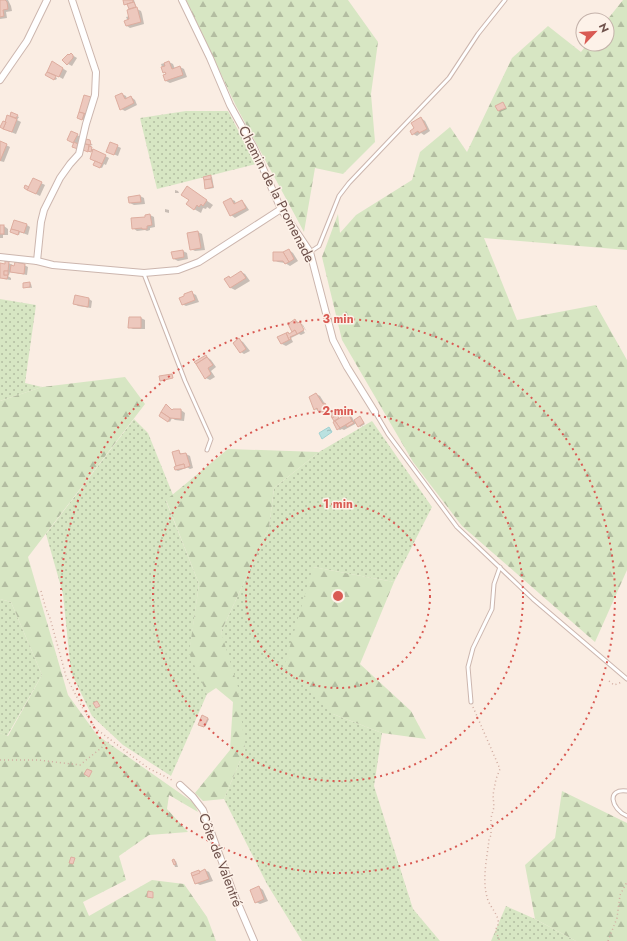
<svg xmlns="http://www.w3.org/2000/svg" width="627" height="941" viewBox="0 0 627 941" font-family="Jost,sans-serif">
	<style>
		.grass { fill: url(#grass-dots) }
		.forest { fill: url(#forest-firs) }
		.water { fill: url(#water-ripples); stroke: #a1d2d2 }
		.shadow { fill: #0003 }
		.building { fill: #edc8bd; stroke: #dead9f }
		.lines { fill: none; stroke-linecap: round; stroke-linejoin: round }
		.lane-casing { stroke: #ccb6ae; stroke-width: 5 }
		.street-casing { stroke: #ccb6ae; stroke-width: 8 }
		.path { stroke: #d1aca1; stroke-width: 1.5; stroke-dasharray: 1 3; stroke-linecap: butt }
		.lane { stroke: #fff; stroke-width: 3 }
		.street { stroke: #fff; stroke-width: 6 }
		.ring { fill: none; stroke: #d95a53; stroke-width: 2; stroke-dasharray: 2 4 }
		.labels { text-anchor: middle; stroke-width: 3; stroke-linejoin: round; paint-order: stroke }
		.street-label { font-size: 14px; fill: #6f524c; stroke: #fdf2e9 }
		.centre { fill: #d95a53; stroke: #fdf2e9; stroke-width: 2 }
		.ring-label { font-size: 12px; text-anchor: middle; font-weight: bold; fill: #d95a53; stroke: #fdf2e9; stroke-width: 3; stroke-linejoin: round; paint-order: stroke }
	</style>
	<defs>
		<pattern id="grass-dots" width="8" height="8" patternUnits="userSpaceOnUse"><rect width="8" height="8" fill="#d7e6c3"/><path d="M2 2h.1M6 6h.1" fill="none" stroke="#b3bda1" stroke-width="1.8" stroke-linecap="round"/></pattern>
		<pattern id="forest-firs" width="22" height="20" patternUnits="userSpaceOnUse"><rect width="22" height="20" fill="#d7e6c3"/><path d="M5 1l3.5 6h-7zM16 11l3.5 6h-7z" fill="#b3bda1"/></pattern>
		<pattern id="water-ripples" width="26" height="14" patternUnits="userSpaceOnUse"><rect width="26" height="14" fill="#bae1e0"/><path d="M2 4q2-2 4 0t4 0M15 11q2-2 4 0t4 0" fill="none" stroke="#9bb9b8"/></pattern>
	</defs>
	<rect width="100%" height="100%" fill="#faede3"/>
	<g class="grass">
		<polygon points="186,111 228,111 256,164 157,189 140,118"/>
		<polygon points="0,299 36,305 25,383 42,387 0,401"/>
		<polygon points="134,419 148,433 173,495 166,501 199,584 190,649 207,694 171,776 123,745 92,716 71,672 63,594 46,534"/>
		<polygon points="372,421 432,507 394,582 313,567 333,714 382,733 374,786 413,909 440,941 302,941 267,884 224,799 245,749 221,632 269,528 274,488 319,452"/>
		<polygon points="0,599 11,602 42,675 7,736 0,733"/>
		<polygon points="506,906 535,919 576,941 491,941"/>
	</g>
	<g class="forest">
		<polygon points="186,0 348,0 378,42 371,94 375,142 343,174 315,168 304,232 236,106"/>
		<polygon points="623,0 627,0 627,250 484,238 517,320 596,305 627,360 627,570 595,642 462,526 413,462 342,340 322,257 338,214 340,233 356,215 412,180 420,152 450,127 467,152 512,58 548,26 581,52 587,44 607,44 607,20"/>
		<polygon points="125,377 145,404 28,557 68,695 97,735 194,803 198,812 169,795 167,809 188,832 149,835 119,856 126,880 83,902 89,916 152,880 184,884 207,917 216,941 0,941 0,733 8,736 42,675 11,602 0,599 0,401 42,387"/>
		<polygon points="228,449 319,452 274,488 269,528 221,632 238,687 245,749 224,799 203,801 195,793 230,750 233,702 216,688 207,694 189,653 199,584 166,500"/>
		<polygon points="313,567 394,582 360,664 411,711 426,739 382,733 333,714 285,663"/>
		<polygon points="562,791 627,823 627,941 576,941 535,919 525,865 555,838"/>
	</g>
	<polygon class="water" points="329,427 332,432 322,439 319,433"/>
	<g class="shadow">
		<polygon points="0,0 8,0 11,6 12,11 6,12 7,18 0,19"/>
		<polygon points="124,0 134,0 137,9 141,11 142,14 144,24 130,28 127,26 128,21 126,17 130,16 131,10 129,9 128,5 125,4"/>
		<polygon points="72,55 77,58 72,66 68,64 69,56"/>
		<polygon points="52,62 67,71 63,79 54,74 53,76 57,78 56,80 46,75"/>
		<polygon points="169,62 173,64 175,69 180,67 184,69 187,77 170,83 166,81 167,74 164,72 161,64"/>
		<polygon points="122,94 126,96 127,99 131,97 135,100 137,105 125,111 121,109"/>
		<polygon points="85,96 91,98 84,120 79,119"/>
		<polygon points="503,103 507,109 500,112 499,111"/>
		<polygon points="12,113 19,117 17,120 21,122 16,134 8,131 15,118 11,115"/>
		<polygon points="421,118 425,121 430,131 424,135 421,133 417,136 413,134"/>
		<polygon points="77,135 81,137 78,145 72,142"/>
		<polygon points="87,140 91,142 91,144 93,145 87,146 109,158 106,165 104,164 102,168 94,165 96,161 93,152 84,149"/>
		<polygon points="0,142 10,147 4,162 0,161"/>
		<polygon points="117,146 121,148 118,156 111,153"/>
		<polygon points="210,176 212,177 214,188 208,189 206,188"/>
		<polygon points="33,179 45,185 40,196 30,191 29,188"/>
		<polygon points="175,190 178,191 179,193 175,193"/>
		<polygon points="193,191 213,205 210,209 207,207 206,209 203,208 201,213 194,209"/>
		<polygon points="140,196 144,198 145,204 134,205 130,203 130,197"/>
		<polygon points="231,199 235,201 236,204 242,201 245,204 249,210 235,218 231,215"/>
		<polygon points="165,209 169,210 169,213 165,212"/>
		<polygon points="150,215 154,217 155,227 150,228 150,230 147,231 145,230 137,231 133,228"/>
		<polygon points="27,225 30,227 28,235 20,232 19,235 13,232"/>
		<polygon points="0,226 4,226 8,229 8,235 3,235 3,238 0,238"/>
		<polygon points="198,232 202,234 205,250 195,251 191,249"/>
		<polygon points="289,250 293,253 298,261 290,266 285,263 278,262 274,260"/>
		<polygon points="183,251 187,253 188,259 178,261 174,259"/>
		<polygon points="6,262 13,265 13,266 24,265 28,267 27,275 10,272 9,275 6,275 11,278 11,280 4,279 0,277"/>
		<polygon points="241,272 245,274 250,281 235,290 231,288 229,277 232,279"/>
		<polygon points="30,283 31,284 32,288 24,287"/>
		<polygon points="192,293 196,295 199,302 186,306 182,304"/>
		<polygon points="89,299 92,301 91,308 78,306 74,303"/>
		<polygon points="141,318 145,320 145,329 133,329 129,327"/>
		<polygon points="295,320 303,325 307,332 302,325 300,325 305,333 301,335 299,334 291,338 293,342 286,346 282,344 279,338 288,333 289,335 293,332"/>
		<polygon points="239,340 243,342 250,351 244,354 241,352"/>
		<polygon points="206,356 211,360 216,367 211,371 215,377 210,380 206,378"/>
		<polygon points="316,394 320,396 325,404 329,407 332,413 335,411 337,412 339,419 348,414 352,417 354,421 360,417 365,424 360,427 357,423 344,430 342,429 340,430 338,429 336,421 330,413 326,414 315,409"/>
		<polygon points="170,408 173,410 181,410 185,413 184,421 175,420 172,418 170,422 160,415"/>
		<polygon points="178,451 183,455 186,454 190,456 193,468 190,469 185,466 186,468 178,471 176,470 178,465"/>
		<polygon points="202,716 209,719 205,727 199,724"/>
		<polygon points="173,860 176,861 178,867 175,867"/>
		<polygon points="205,870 209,872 213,881 200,885 196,883 199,871 200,872"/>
		<polygon points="259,887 263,890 268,901 260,904 256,902"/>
	</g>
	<g class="building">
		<polygon points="0,0 5,0 7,2 8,9 3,10 4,16 0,17"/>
		<polygon points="123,0 133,0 133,2 124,5"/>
		<polygon points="134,2 136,7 129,9 127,4"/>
		<polygon points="137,7 141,22 126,26 124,21 129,19 127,10"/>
		<polygon points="71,53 73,55 73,58 67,65 62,60 68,54 69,55"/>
		<polygon points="52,61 63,68 59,77 47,72"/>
		<polygon points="169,61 172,69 180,66 183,75 165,81 163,75 166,74 165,72 163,73 161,67 165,66 164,63"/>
		<polygon points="47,72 56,76 54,80 45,75"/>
		<polygon points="122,93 125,99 131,96 134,103 120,110 115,96"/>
		<polygon points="84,95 91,97 86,114 79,112"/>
		<polygon points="503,102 506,108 498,111 495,106"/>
		<polygon points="11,112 18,115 16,118 10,116"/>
		<polygon points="79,112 86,114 84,114 82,120 77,118"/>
		<polygon points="7,115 17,119 12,132 3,129 6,122 5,122"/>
		<polygon points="421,117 427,129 419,133 418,131 412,135 410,131 414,128 411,123"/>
		<polygon points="3,121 6,122 3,129 0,127"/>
		<polygon points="71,131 78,134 73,143 67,140"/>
		<polygon points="86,139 90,140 91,145 85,144"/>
		<polygon points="0,141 7,144 0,161"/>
		<polygon points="74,142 80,145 78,149 72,147"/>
		<polygon points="110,142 118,145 114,155 106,152"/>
		<polygon points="85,144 89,145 88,152 83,150"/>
		<polygon points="89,146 92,147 91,152 88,151"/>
		<polygon points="93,149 106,155 102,164 90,159"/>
		<polygon points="95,161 102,164 100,168 93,165"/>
		<polygon points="211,175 211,179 204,180 203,177"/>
		<polygon points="33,178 42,182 36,194 27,190"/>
		<polygon points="211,179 213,187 205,189 204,180"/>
		<polygon points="25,185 29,187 27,190 24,188"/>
		<polygon points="187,186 207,200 203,206 201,204 199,207 197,205 194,210 186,204 189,200 181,195"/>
		<polygon points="140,195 141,202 129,203 128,197"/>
		<polygon points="231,198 234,204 242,200 246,208 230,216 223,202"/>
		<polygon points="150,214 152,225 147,226 147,229 142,229 142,228 132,229 131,218 145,217 145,215"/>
		<polygon points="14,220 27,224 24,233 11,229"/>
		<rect x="0" y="225" width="4" height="9"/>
		<polygon points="11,229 19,231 18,235 10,232"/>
		<polygon points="198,231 201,248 190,250 187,233"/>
		<polygon points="289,249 294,259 289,262 283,252"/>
		<polygon points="183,250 184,257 173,259 171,252"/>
		<polygon points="273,252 283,252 289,262 285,264 283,261 273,261"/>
		<polygon points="5,261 9,262 8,271 4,271 4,275 8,275 7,279 0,278 0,263 5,264"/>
		<polygon points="15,262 25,264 24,274 10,272 11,265 14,266"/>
		<rect x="4" y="271" width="4" height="4"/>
		<polygon points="241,271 246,278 230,288 224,279 229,276 230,278"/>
		<polygon points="30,282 30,287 23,288 23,283"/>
		<polygon points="192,291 195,300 182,305 179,298 184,296 184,294"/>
		<polygon points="75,295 89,298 88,307 73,304"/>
		<polygon points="129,317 141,317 141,328 128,328"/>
		<polygon points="295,319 297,323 300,322 304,330 297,334 295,330 292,332 288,324"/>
		<polygon points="295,330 297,334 290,337 291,339 289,340 286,333 288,332 289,334"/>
		<polygon points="286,333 289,340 281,344 277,337"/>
		<polygon points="239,338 246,349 240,353 233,343"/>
		<polygon points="206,355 207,357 196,364 194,362"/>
		<polygon points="207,357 213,365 208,368 211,374 205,379 196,364"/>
		<polygon points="172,374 173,378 160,381 159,376"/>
		<polygon points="316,393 323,404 325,403 329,411 322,412 318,411 317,408 314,410 309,397"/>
		<polygon points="166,404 172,410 173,409 181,409 181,419 170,418 161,412"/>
		<polygon points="335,410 338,414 332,418 330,413"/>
		<polygon points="161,412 170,418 168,422 159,416"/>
		<polygon points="348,413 352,421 340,428 335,421"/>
		<polygon points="337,415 339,418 334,421 332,418"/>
		<polygon points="360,416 364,423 358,427 354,420"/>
		<polygon points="335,421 340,428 337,430 333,422"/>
		<polygon points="352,421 354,423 347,427 346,425"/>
		<polygon points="179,450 180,454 186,453 190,466 185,468 184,464 176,466 172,452"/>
		<polygon points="184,464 185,468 175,470 174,467 176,466"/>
		<polygon points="97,701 100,706 96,708 93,703"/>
		<polygon points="202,715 208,718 204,727 198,725"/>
		<polygon points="87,769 92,771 89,777 84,774"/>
		<polygon points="71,857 75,858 73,864 69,863"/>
		<polygon points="174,859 176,864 174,865 172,860"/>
		<polygon points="205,869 209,879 195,884 192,876"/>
		<polygon points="199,870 200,873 192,876 191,873"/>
		<polygon points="259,886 264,899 255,903 250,890"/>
		<polygon points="148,891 153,892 153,898 147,897"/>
	</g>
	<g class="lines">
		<defs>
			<g id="lane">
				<polyline points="310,252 319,246 339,196 349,183 449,78 478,34 505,0"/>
				<polyline points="144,274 185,381 211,439 207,450"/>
				<polyline points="375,412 388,434 457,527 533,599 627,679"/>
				<polyline points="471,702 468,667 473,648 492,609 494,584 500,567"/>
				<path d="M627 791C606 788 611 809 627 816"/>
			</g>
			<g id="street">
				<polyline points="182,0 210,58 230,105 254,148 281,209 310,252 333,340 347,367 375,412"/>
				<polyline points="0,80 27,41 47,0"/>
				<polyline points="0,257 37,261 53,265 144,273 178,270 199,262 281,209"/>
				<polyline points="37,261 41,222 44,210 60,178 70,164 79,154 86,124 95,95 96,72 72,0"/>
				<polyline points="180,785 193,797 203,810 233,892 254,941"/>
			</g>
		</defs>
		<use href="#lane" class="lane-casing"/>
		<use href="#street" class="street-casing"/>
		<g class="path">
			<polyline points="41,591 46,609 50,618 66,676 82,707 95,728 148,768 174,781"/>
			<polyline points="609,681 614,685 622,682"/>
			<path d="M473 707 500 769 496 779 493 795 494 807 491 818V835L489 840C487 858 482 879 487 897 489 908 505 919 495 930L500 941"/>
			<polyline points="0,760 38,760 80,765 111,740"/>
			<polyline points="608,941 617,918 620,895 627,882"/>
		</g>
		<use href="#lane" class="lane"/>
		<use href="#street" class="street"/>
	</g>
	<g class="ring">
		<circle cx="338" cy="596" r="92"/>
		<circle cx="338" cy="596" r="185"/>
		<circle cx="338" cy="596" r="277"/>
	</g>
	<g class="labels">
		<g class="street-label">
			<text transform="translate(277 194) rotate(63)" y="5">Chemin de la Promenade</text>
			<text transform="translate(221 860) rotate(69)" y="5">Côte de Valentré</text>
		</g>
	</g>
	<circle cx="338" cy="596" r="6" class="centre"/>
	<g class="ring-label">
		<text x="338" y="323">3 min</text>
		<text x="338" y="415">2 min</text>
		<text x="338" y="508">1 min</text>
	</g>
	<g transform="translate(595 32) rotate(65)"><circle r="19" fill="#fdf2e9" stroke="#c4b2aa"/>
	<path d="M0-3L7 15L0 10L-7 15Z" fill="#d95a53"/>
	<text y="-6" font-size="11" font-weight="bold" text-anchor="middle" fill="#6f524c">N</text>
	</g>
</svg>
